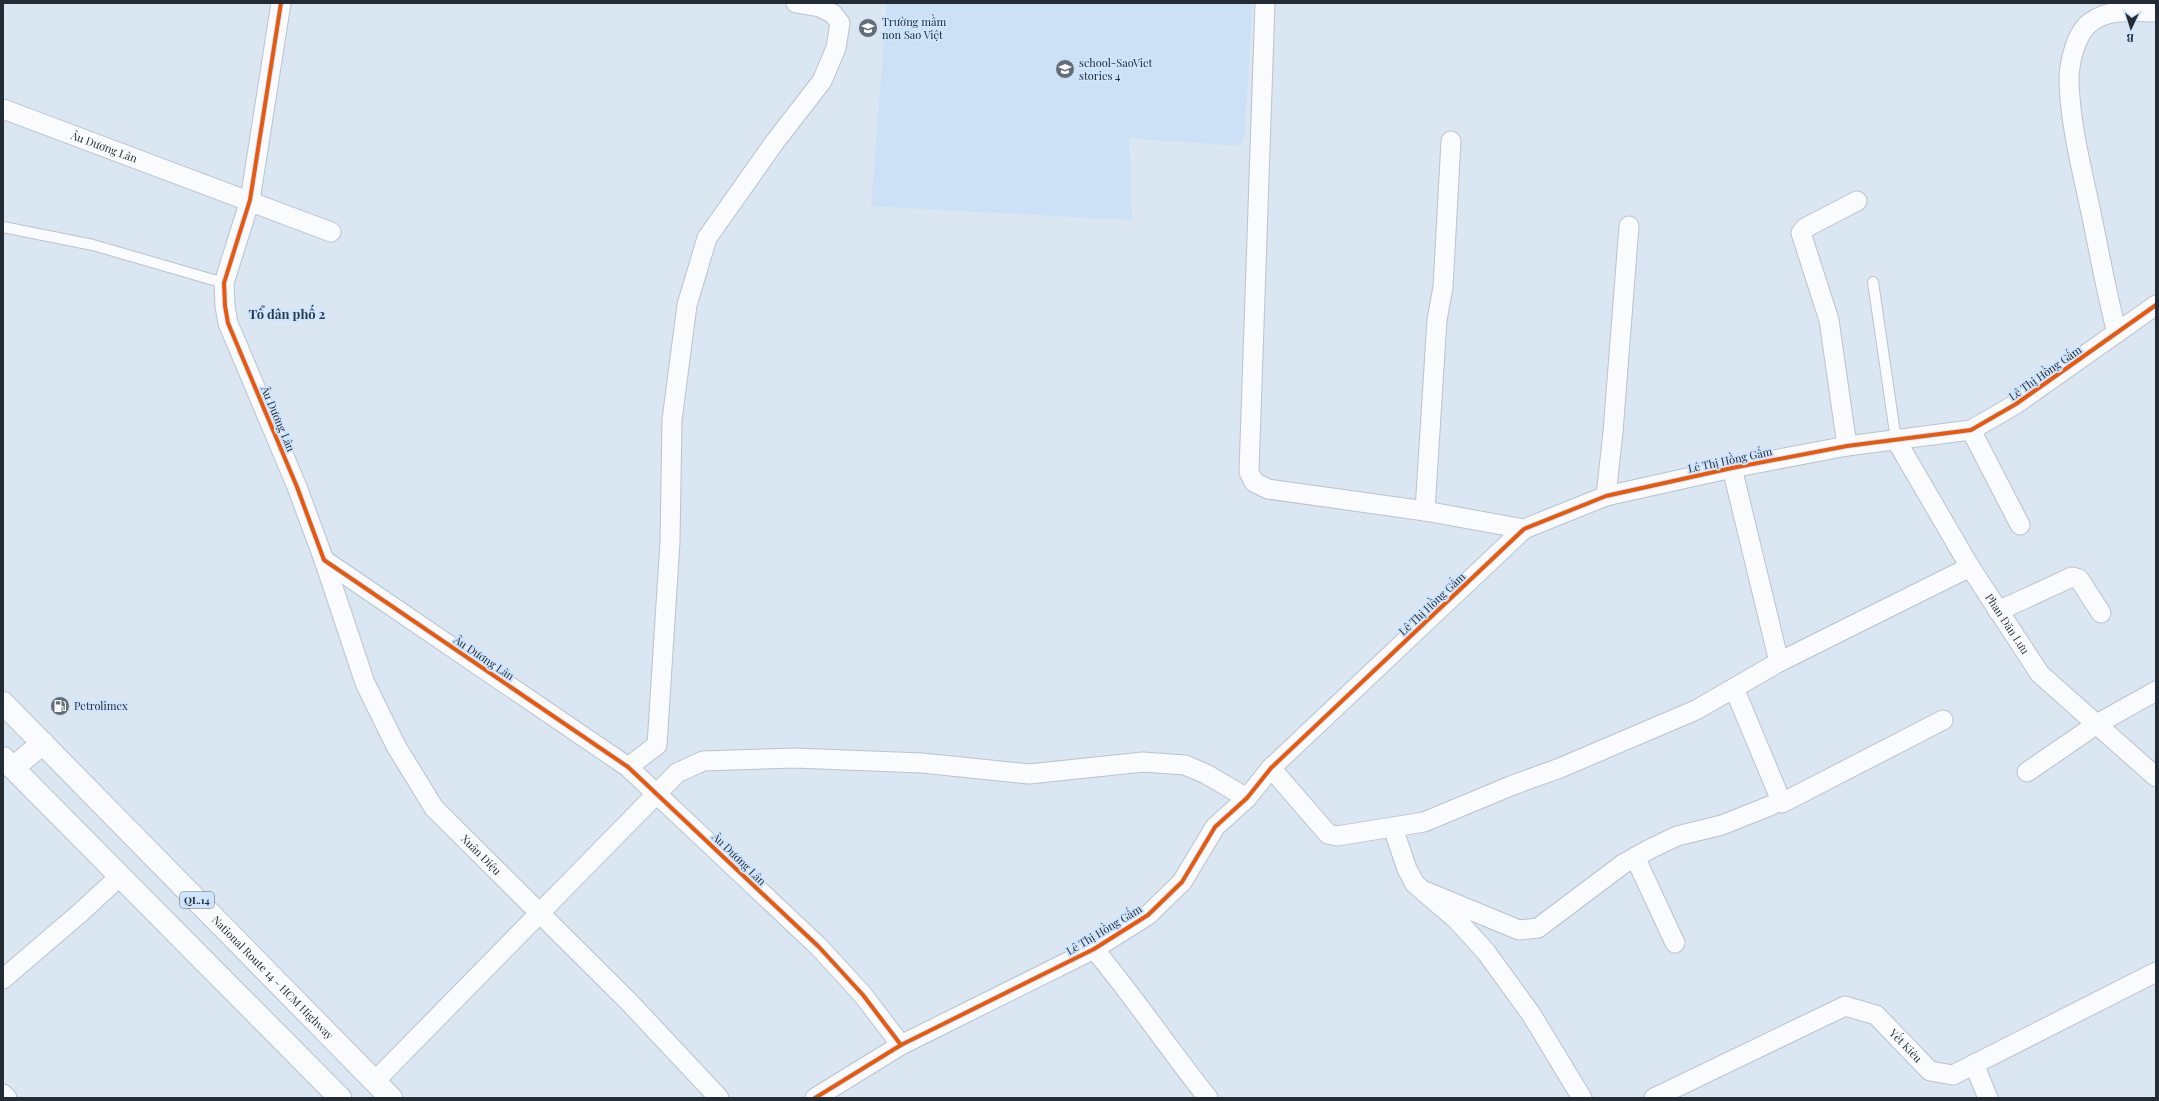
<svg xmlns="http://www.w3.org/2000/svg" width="2159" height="1101" viewBox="0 0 2159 1101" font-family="'Playfair Display',serif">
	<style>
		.built { fill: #cce1f6 }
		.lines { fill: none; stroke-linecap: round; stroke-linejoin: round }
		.lane-casing { stroke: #bac3cd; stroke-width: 12 }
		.street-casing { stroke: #bac3cd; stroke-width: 21 }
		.primary-casing { stroke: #bac3cd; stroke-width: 24 }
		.lane { stroke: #f9fbfd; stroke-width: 10 }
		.street { stroke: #f9fbfd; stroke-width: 19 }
		.primary { stroke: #f9fbfd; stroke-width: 22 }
		.cycleway-casing { stroke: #cfe5fd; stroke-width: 6 }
		.cycleway { stroke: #e8590c; stroke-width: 4 }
		.labels { text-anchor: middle; stroke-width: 4; stroke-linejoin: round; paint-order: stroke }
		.shield { fill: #cfe5fd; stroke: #576471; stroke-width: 1 }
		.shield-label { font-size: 10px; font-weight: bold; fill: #232c35 }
		.poi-label { font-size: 11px; fill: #232c35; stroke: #cfe5fd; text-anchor: start }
		.street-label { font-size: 11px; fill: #232c35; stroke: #cfe5fd }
		.quarter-label { font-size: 13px; font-weight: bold; fill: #28394c; stroke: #cfe5fd }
	</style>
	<rect width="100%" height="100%" fill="#dae6f2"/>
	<polygon class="built" points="887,3 1252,3 1245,135 1240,146 1129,138 1132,220 871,206"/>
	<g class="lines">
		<defs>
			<g id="lane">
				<polyline points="3,227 93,245 224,283"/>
				<polyline points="1873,282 1896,440"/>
			</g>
			<g id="street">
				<polyline points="281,3 250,200 224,283 225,306 228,323 297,487 324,560 628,767 819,947 863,995 901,1045"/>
				<polyline points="1265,3 1249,472 1254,482 1268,489 1425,511 1524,529"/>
				<path id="s1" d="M3 109 331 232"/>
				<path d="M2117 333C2106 292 2099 250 2090 208 2081 166 2070 123 2069 80 2069 63 2076 32 2091 22 2109 8 2135 12 2156 12"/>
				<polyline points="1971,430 2020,525"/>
				<path id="s2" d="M1896 440 1970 567 2040 674 2156 777"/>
				<polyline points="1847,446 1829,320 1801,233 1805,228 1857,201"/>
				<polyline points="1732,468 1779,662"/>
				<polyline points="1606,496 1613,432 1629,226"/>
				<polyline points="1425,511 1437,320 1443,287 1451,141"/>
				<path id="s3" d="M324 560 365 683 396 746 434 808 630 1003 719 1098"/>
				<polyline points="1998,611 2072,577 2079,579 2101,613"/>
				<polyline points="1734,688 1782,803 1943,720"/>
				<polyline points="628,767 657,745 670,542 672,420 687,305 707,238 774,143 822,81 836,48 840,23 833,14 820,7 796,3"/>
				<polyline points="1271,768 1328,834 1337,836 1424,822 1513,785 1560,768 1696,710 1779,662 1970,567"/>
				<polyline points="2027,772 2097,724 2156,691"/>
				<polyline points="1393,828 1407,869 1415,884 1457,920 1486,952 1531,1014 1582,1098"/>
				<polyline points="1635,857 1675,943"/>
				<polyline points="1427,892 1519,930 1538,928 1623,864 1650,849 1677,836 1722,825 1772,805"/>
				<path d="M1094 949C1134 997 1169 1049 1208 1098"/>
				<polyline points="3,979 80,913 120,876"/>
				<polyline points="1974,1064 1988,1098"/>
				<polyline points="375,1081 677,773 703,761 795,758 922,763 1029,774 1143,762 1185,765 1206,774 1247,798"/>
				<polyline points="3,1094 7,1098"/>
				<polyline points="815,1098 901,1045 1094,949 1148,915 1182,882 1215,827 1247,798 1271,768 1524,529 1606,496 1732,468 1847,446 1971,430 2016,404 2156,305"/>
				<path id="s4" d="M1654 1098 1845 1006 1876 1015 1930 1071 1953 1075 2156 972"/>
			</g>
			<g id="primary">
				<path id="s5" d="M3 703 391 1098"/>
				<polyline points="3,758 340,1098"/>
				<polyline points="13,768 43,743"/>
			</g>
		</defs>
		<use href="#lane" class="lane-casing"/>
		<use href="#street" class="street-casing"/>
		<use href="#primary" class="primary-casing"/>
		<use href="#lane" class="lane"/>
		<use href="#street" class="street"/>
		<use href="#primary" class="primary"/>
		<defs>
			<g id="cycleway">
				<polyline points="281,3 250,200 224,283 225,306 228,323 297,487 324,560 628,767 819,947 863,995 901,1045"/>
				<polyline points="815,1098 901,1045 1094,949 1148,915 1182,882 1215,827 1247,798 1271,768 1524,529 1606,496 1732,468 1847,446 1971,430 2016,404 2156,305"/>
			</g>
		</defs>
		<use href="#cycleway" class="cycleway-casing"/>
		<use href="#cycleway" class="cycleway"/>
	</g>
	<defs>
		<symbol id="school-disc" viewBox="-11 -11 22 22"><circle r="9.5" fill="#636d77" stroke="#cfe5fd"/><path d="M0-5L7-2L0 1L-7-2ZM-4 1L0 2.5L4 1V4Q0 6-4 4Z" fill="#fff"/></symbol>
		<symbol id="fuel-disc" viewBox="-11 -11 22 22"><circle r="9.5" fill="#636d77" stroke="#cfe5fd"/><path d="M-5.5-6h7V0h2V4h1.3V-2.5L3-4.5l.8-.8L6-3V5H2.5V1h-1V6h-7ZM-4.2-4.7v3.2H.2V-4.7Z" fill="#fff"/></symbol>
	</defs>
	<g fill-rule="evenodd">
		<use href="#school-disc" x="857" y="17" width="22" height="22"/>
		<use href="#school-disc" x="1054" y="58" width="22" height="22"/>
		<use href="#fuel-disc" x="49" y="695" width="22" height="22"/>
	</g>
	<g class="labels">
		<rect class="shield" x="180" y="892" width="34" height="16" rx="3"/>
		<g class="shield-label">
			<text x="197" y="904">QL.14</text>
		</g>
		<g class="poi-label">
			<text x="882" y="26">Trường mầm<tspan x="882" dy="13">non Sao Việt</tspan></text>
			<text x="1079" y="67">school-SaoViet<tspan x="1079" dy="13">stories 4</tspan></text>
			<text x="74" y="710">Petrolimex</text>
		</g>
		<g class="street-label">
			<text dy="4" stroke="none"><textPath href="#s1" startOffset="108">Âu Dương Lân</textPath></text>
			<text transform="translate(2045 373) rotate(-35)" y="4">Lê Thị Hồng Gấm</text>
			<text transform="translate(278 419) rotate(67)" y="4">Âu Dương Lân</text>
			<text transform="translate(1730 460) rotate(-12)" y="4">Lê Thị Hồng Gấm</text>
			<text transform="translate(1432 604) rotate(-43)" y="4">Lê Thị Hồng Gấm</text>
			<text dy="4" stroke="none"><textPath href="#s2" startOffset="215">Phan Đăn Lưu</textPath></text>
			<text transform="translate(484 658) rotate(34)" y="4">Âu Dương Lân</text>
			<text dy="4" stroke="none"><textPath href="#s3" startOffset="339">Xuân Diệu</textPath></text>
			<text transform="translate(739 859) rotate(44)" y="4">Âu Dương Lân</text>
			<text transform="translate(1104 930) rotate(-31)" y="4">Lê Thị Hồng Gấm</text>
			<text dy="4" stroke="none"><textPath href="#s5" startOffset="385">National Route 14 - HCM Highway</textPath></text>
			<text dy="4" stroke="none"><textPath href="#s4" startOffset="287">Yết Kiêu</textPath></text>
		</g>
		<g class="quarter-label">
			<text x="287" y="319">Tổ dân phố 2</text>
		</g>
	</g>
	<rect width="2159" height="1101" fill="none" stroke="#232c35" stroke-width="8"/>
	<g transform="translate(2131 28) rotate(184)" stroke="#cfe5fd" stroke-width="3" paint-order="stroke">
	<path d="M0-3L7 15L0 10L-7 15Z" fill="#232c35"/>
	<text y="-6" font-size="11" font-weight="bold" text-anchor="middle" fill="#232c35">B</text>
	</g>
</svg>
